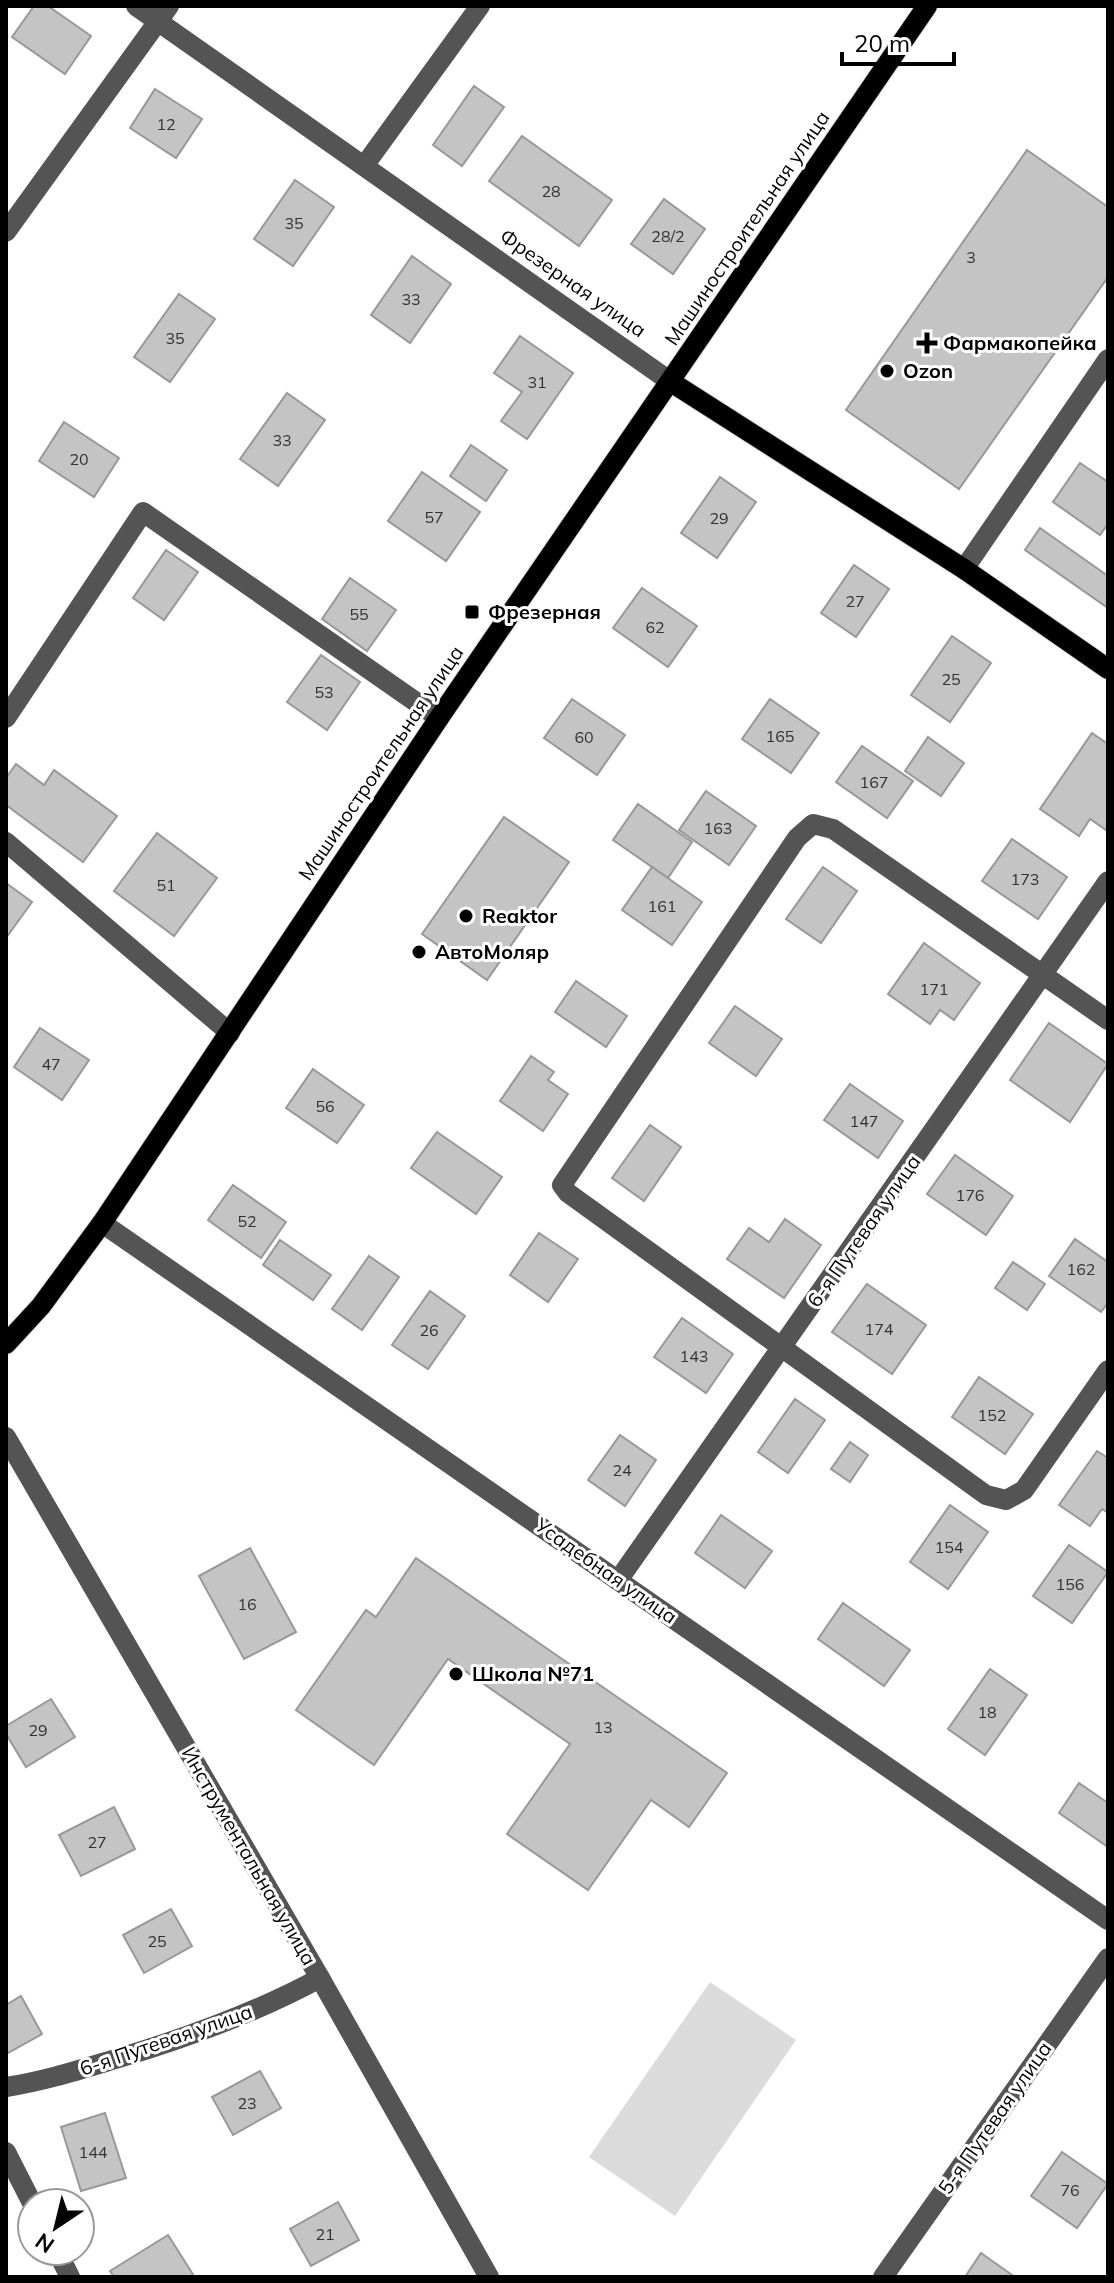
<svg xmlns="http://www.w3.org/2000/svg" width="1114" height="2283" viewBox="0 0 1114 2283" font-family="Mulish,sans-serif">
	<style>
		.green { fill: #dbdbdb }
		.building { fill: #c4c4c4; stroke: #989898; stroke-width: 2 }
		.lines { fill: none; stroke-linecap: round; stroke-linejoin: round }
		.major-casing { stroke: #dbdbdb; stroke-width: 22 }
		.minor { stroke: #545454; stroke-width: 20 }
		.major { stroke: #000; stroke-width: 20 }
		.poi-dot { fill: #000; stroke: #fff; stroke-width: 3 }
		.labels { text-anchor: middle; stroke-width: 6; stroke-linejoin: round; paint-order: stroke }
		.number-label { font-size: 16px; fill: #313131 }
		.street-label { font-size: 20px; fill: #000; stroke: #fff }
		.poi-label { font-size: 20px; font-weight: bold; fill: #000; stroke: #fff; text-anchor: start }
	</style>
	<rect width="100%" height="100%" fill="#fff"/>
	<polygon class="green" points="710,1982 796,2040 675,2216 589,2157"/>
	<g class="building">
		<polygon points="34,6 48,6 91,36 65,74 12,37"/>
		<polygon points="474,86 504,107 462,166 433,145"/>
		<polygon points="155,89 202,119 176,158 130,128"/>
		<polygon points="522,136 612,200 579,246 489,181"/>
		<polygon points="1027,150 1108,207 1108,277 959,489 846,410"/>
		<polygon points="295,180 334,207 293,266 254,239"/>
		<polygon points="664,199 705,229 673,274 631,244"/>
		<polygon points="412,256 451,284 410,343 371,315"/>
		<polygon points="179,294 215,319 170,382 134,357"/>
		<polygon points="520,336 573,373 527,439 501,421 522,392 494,373"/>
		<polygon points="287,393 325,420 278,486 240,459"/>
		<polygon points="64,422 119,458 94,497 39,461"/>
		<polygon points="471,445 507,470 486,501 450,476"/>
		<polygon points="1080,463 1108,482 1108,524 1100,535 1053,502"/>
		<polygon points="422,472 480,512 446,561 388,521"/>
		<polygon points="720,477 756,502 717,558 681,533"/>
		<polygon points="1040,528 1108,576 1108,608 1025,550"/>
		<polygon points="166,550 198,572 164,620 133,598"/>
		<polygon points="854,565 889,589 856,637 821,613"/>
		<polygon points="350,578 396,610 367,651 322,619"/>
		<polygon points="642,588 697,626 668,667 613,628"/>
		<polygon points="952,636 991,663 950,722 911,695"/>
		<polygon points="321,655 360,682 327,730 287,702"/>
		<polygon points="572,699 625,735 597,775 544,738"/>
		<polygon points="770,699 819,733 791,773 742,739"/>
		<polygon points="1092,733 1108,744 1108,827 1106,830 1090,819 1079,836 1040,809"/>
		<polygon points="928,737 964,763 941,796 905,771"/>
		<polygon points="862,746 913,781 887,818 836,782"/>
		<polygon points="16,764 44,785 54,770 117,816 83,862 6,805 6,778"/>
		<polygon points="706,791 756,826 729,865 679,830"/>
		<polygon points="638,804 692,842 668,878 613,840"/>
		<polygon points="504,817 569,862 487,980 422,934"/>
		<polygon points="157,833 217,878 174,936 114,891"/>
		<polygon points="1012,839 1067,877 1038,919 982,881"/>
		<polygon points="652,867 702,902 672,945 622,910"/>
		<polygon points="823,867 857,891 821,943 786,919"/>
		<polygon points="6,883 32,902 6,938"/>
		<polygon points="924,943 980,983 954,1020 940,1010 930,1024 888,994"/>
		<polygon points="576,981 627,1016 606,1047 555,1012"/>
		<polygon points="735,1006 782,1039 756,1076 709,1043"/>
		<polygon points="1049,1023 1108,1064 1070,1122 1010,1080"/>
		<polygon points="40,1028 89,1060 62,1100 14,1067"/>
		<polygon points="531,1056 554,1072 548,1080 568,1094 543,1131 500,1101"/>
		<polygon points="313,1069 364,1105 337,1143 286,1108"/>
		<polygon points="850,1084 903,1121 878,1158 824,1120"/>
		<polygon points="650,1125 681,1147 644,1201 612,1178"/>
		<polygon points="437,1132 502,1177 476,1214 411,1168"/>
		<polygon points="955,1155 1013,1196 986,1235 927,1194"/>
		<polygon points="233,1185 286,1222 261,1258 208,1220"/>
		<polygon points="785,1219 821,1245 784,1298 727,1259 749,1228 769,1242"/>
		<polygon points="539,1233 578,1259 548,1302 510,1275"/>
		<polygon points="1075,1239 1108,1262 1108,1303 1101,1312 1049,1276"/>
		<polygon points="280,1240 331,1275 313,1300 263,1265"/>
		<polygon points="369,1256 399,1277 362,1330 332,1309"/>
		<polygon points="1013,1262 1045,1284 1027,1310 995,1288"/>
		<polygon points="867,1284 926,1325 892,1374 832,1332"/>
		<polygon points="430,1291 465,1316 428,1369 392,1345"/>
		<polygon points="682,1318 733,1354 706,1393 654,1357"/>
		<polygon points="979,1377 1033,1414 1005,1454 952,1417"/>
		<polygon points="795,1399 825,1420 788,1473 758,1452"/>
		<polygon points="620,1435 656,1460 625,1506 588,1480"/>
		<polygon points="850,1442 868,1455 850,1482 831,1469"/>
		<polygon points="1097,1451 1108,1458 1108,1513 1102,1509 1090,1526 1059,1505"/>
		<polygon points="950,1505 988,1532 948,1589 910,1562"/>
		<polygon points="721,1515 772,1551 745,1588 695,1553"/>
		<polygon points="1069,1545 1108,1572 1072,1623 1033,1596"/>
		<polygon points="250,1548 296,1632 244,1659 199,1576"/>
		<polygon points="416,1558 727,1773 689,1827 651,1800 588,1890 507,1834 570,1744 448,1659 374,1765 296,1710 366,1610 376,1617"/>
		<polygon points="843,1603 910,1650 884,1686 818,1639"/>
		<polygon points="990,1669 1027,1695 985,1755 948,1729"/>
		<polygon points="51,1699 75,1737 26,1767 6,1734 6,1726"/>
		<polygon points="1079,1783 1108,1803 1108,1847 1059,1813"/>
		<polygon points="114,1807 135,1849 81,1876 59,1835"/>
		<polygon points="171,1909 192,1946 144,1973 123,1935"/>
		<polygon points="21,1996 42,2034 6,2054 6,2005"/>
		<polygon points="260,2071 281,2108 233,2135 212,2097"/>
		<polygon points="105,2113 126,2178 81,2191 61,2127"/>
		<polygon points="1062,2152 1108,2184 1077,2228 1031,2196"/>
		<polygon points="338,2202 359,2240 311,2266 290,2229"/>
		<polygon points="168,2235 194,2276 114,2277 110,2271"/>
		<polygon points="981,2253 1015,2277 965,2277"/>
	</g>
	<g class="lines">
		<defs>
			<g id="major">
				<polyline points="671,382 964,569 1108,669"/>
				<polyline points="6,1344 41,1306 102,1223 439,718 927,6"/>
			</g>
		</defs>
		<use href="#major" class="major-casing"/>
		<g class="minor">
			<polyline points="136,6 671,382"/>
			<polyline points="364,166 480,6"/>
			<polyline points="6,232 169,6"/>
			<polyline points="964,569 1108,359"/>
			<polyline points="6,718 143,512 439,718"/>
			<polyline points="6,842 230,1033"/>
			<polyline points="1108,1020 833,829 813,824 797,838 562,1185 568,1193 986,1495 1006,1500 1024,1490 1108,1370"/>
			<polyline points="102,1223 1108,1920"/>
			<polyline points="6,1437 320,1978 489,2277"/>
			<polyline points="619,1579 1108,881"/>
			<path d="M6 2087C45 2081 82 2069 119 2058 189 2037 256 2013 320 1978"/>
			<polyline points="6,2152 32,2203"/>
			<polyline points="57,2251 70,2277"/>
			<polyline points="883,2277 1108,1958"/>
		</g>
		<use href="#major" class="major"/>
	</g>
	<g class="poi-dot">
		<path d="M923 331h8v8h8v8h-8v8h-8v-8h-8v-8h8z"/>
		<circle cx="887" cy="371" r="8"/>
		<rect x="464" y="604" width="16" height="16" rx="4"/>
		<circle cx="466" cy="916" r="8"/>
		<circle cx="419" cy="952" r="8"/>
		<circle cx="456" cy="1674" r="8"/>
	</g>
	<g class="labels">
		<g class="number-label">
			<text x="166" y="130">12</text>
			<text x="551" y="197">28</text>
			<text x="294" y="229">35</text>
			<text x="668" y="242">28/2</text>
			<text x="971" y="263">3</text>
			<text x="411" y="305">33</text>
			<text x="175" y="344">35</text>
			<text x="537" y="388">31</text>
			<text x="282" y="446">33</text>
			<text x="79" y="465">20</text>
			<text x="434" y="523">57</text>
			<text x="719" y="524">29</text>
			<text x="855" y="607">27</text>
			<text x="359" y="620">55</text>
			<text x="655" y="633">62</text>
			<text x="951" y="685">25</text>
			<text x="324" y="698">53</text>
			<text x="780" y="742">165</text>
			<text x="584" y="743">60</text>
			<text x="874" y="788">167</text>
			<text x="718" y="834">163</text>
			<text x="1025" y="885">173</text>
			<text x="166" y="891">51</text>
			<text x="662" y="912">161</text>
			<text x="934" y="995">171</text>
			<text x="51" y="1070">47</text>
			<text x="325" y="1112">56</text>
			<text x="864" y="1127">147</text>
			<text x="970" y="1201">176</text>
			<text x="247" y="1227">52</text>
			<text x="1081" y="1275">162</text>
			<text x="879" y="1335">174</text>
			<text x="429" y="1336">26</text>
			<text x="694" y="1362">143</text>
			<text x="992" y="1421">152</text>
			<text x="622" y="1476">24</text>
			<text x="949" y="1553">154</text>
			<text x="1070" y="1590">156</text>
			<text x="247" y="1610">16</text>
			<text x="987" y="1718">18</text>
			<text x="603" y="1733">13</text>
			<text x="38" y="1736">29</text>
			<text x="97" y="1848">27</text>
			<text x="157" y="1947">25</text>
			<text x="247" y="2109">23</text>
			<text x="93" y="2158">144</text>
			<text x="1070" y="2196">76</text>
			<text x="325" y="2240">21</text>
		</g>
		<g class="street-label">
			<text transform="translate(747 228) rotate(-56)" y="7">Машиностроительная улица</text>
			<text transform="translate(573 283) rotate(35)" y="7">Фрезерная улица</text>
			<text transform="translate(381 763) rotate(-56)" y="7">Машиностроительная улица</text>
			<text transform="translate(864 1231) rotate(-55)" y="7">6-я Путевая улица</text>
			<text transform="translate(606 1571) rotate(35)" y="7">Усадебная улица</text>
			<text transform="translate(249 1856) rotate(60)" y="7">Инструментальная улица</text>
			<text transform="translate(166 2040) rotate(-19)" y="7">6-я Путевая улица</text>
			<text transform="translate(995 2118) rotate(-55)" y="7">5-я Путевая улица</text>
		</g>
		<g class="poi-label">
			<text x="943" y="350">Фармакопейка</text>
			<text x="903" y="378">Ozon</text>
			<text x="488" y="619">Фрезерная</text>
			<text x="482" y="923">Reaktor</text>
			<text x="435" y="959">АвтоМоляр</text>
			<text x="472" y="1681">Школа №71</text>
		</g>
	</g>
	<rect width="1114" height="2283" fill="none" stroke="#000000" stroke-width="16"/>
	<g transform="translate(56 2227) rotate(215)"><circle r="38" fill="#ffffff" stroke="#999999" stroke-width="2"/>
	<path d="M0-6L14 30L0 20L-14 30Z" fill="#000000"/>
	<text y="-12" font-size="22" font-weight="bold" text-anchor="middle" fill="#000000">N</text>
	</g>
	<path d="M842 52v12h112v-12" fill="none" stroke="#000000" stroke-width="4"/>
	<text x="854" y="52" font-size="24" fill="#000000" stroke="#ffffff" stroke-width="6" paint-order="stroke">20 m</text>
</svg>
